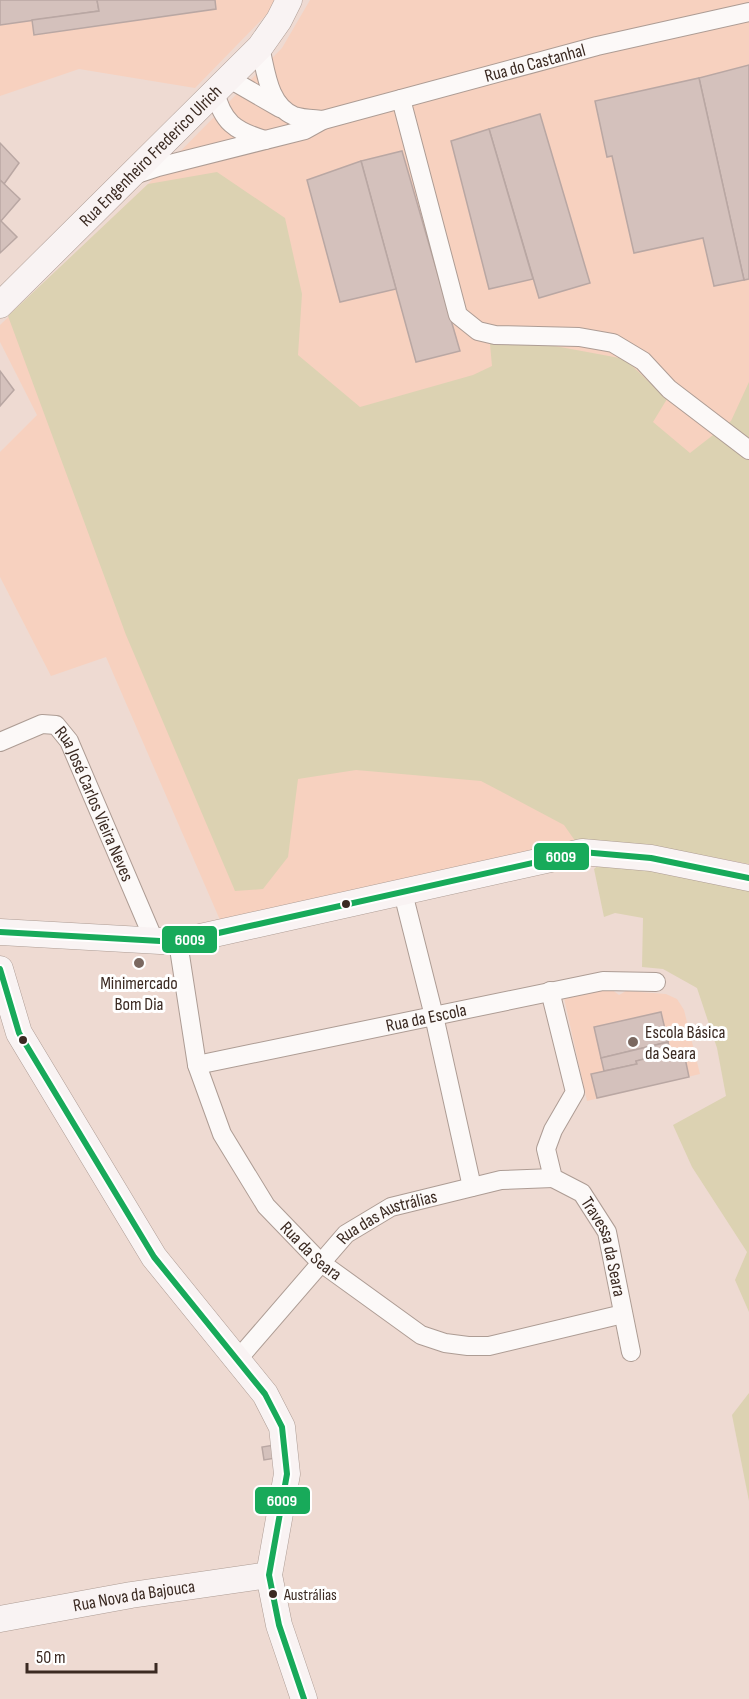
<svg xmlns="http://www.w3.org/2000/svg" width="749" height="1699" viewBox="0 0 749 1699" font-family="'Sofia Sans Condensed',sans-serif">
	<style>
		.built { fill: #f7d1bf }
		.green { fill: #dcd2b2 }
		.building { fill: #d4c1bc; stroke: #b9a7a3; stroke-width: 1.5 }
		.lines { fill: none; stroke-linecap: round; stroke-linejoin: round }
		.street-casing { stroke: #ad9c94; stroke-width: 20 }
		.secondary-casing { stroke: #ad9c94; stroke-width: 27 }
		.street { stroke: #fcf9f8; stroke-width: 18 }
		.secondary { stroke: #f9f3f3; stroke-width: 26 }
		.bus-1-casing { stroke: #fff; stroke-width: 10 }
		.bus-1 { stroke: #18aa5a; stroke-width: 6 }
		.bus-dot { fill: #3b2a22; stroke: #fff; stroke-width: 2 }
		.poi-dot { fill: #7a6860; stroke: #fff; stroke-width: 2 }
		.labels { text-anchor: middle; stroke-width: 6; stroke-linejoin: round; paint-order: stroke }
		.bus-label { font-size: 16px; fill: #3b2a22; stroke: #fff; text-anchor: start }
		.street-label { font-size: 18px; fill: #3b2a22; stroke: #fff }
		.poi-label { font-size: 18px; fill: #3b2a22; stroke: #fff }
		.line-badge { stroke: #fff; stroke-width: 2 }
		.badge-label { font-size: 16px; text-anchor: middle; font-weight: bold; fill: #fff }
	</style>
	<rect width="100%" height="100%" fill="#eedad2"/>
	<g class="built">
		<polygon points="0,0 277,0 274,7 195,88 79,69 0,96"/>
		<polygon points="310,0 749,0 749,864 670,849 560,844 220,920 106,657 51,676 0,577 0,452 37,415 0,342 0,325 148,184 282,48"/>
		<polygon points="611,989 619,995 626,991 666,994 677,999 684,1010 700,1074 587,1101 564,998 569,994"/>
	</g>
	<g class="green">
		<polygon points="217,172 285,218 302,294 298,355 360,407 473,375 492,366 490,344 544,344 625,359 667,399 653,422 690,453 731,421 749,382 749,864 670,849 578,845 564,825 481,781 356,770 298,779 288,857 263,889 235,891 126,635 8,316 148,184"/>
		<polygon points="604,860 749,888 749,1312 735,1280 747,1252 692,1167 673,1125 726,1096 717,1048 697,988 663,969 642,967 643,918 615,913 604,917 594,869"/>
		<polygon points="749,1393 749,1501 732,1415"/>
	</g>
	<g class="building">
		<polygon points="0,0 97,0 99,11 0,25"/>
		<polygon points="97,0 215,0 216,9 34,35 32,20 99,11"/>
		<polygon points="749,65 749,279 744,280 699,78"/>
		<polygon points="699,78 744,280 714,286 703,238 634,253 612,156 607,157 595,101"/>
		<polygon points="540,114 590,283 539,298 489,129"/>
		<polygon points="489,129 533,279 489,289 451,141"/>
		<polygon points="0,143 19,163 4,184 0,180"/>
		<polygon points="402,151 460,351 416,362 361,161"/>
		<polygon points="361,161 396,289 340,302 307,180"/>
		<polygon points="0,180 20,199 1,221 0,220"/>
		<polygon points="0,220 17,237 0,253"/>
		<polygon points="0,371 14,390 0,406"/>
		<polygon points="661,1012 668,1042 601,1058 594,1027"/>
		<polygon points="668,1042 671,1056 666,1057 665,1054 636,1061 637,1064 604,1071 601,1058"/>
		<polygon points="684,1053 689,1077 597,1098 591,1074 637,1064 636,1061 665,1054 666,1057"/>
		<polygon points="274,1445 276,1458 264,1460 262,1447"/>
	</g>
	<g class="lines">
		<defs>
			<g id="street">
				<path d="M260 47C266 71 268 105 294 116 303 119 314 119 323 120"/>
				<polyline points="228,78 280,108"/>
				<path d="M215 91C222 122 235 131 265 140"/>
				<polyline points="401,99 458,315 478,331 495,335 579,337 613,343 643,361 669,389 749,450"/>
				<path id="s1" d="M134 175 158 167 305 130 323 120 597 46 749 12"/>
				<path id="s2" d="M0 742 42 724 56 725 69 741 154 940"/>
				<polyline points="403,893 434,1016 472,1187"/>
				<path id="s3" d="M178 942 197 1065 222 1134 266 1206 320 1262 421 1335 445 1343 468 1346H489L623 1314"/>
				<path id="s4" d="M550 991 575 1092 553 1130 546 1149 553 1178 582 1193 607 1232 631 1352"/>
				<path id="s5" d="M197 1065 603 981 656 982"/>
				<path id="s6" d="M238 1359 346 1234 391 1207 501 1180 553 1178"/>
			</g>
			<g id="secondary">
				<path id="s7" d="M0 305 260 47 279 20 289 0"/>
				<polyline points="0,932 178,942 582,852 651,858 749,878"/>
				<polyline points="0,969 19,1033 154,1257 265,1394 282,1427 287,1474 269,1575 279,1625 304,1699"/>
				<path id="s8" d="M0 1619 131 1595 269 1575"/>
			</g>
		</defs>
		<use href="#street" class="street-casing"/>
		<use href="#secondary" class="secondary-casing"/>
		<use href="#street" class="street"/>
		<use href="#secondary" class="secondary"/>
		<defs>
			<g id="bus-1">
				<polyline points="0,932 178,942 582,852 651,858 749,878"/>
				<polyline points="0,969 19,1033 154,1257 265,1394 282,1427 287,1474 269,1575 279,1625 304,1699"/>
			</g>
		</defs>
		<use href="#bus-1" class="bus-1-casing"/>
		<use href="#bus-1" class="bus-1"/>
	</g>
	<g class="bus-dot">
		<circle cx="346" cy="904" r="5"/>
		<circle cx="23" cy="1040" r="5"/>
		<circle cx="273" cy="1594" r="5"/>
	</g>
	<g class="poi-dot">
		<circle cx="139" cy="963" r="6"/>
		<circle cx="633" cy="1042" r="6"/>
	</g>
	<g class="labels">
		<g class="bus-label">
			<text x="284" y="1600">Austrálias</text>
		</g>
		<g class="street-label">
			<text dy="6" stroke="none"><textPath href="#s1" startOffset="417">Rua do Castanhal</textPath></text>
			<text dy="6" stroke="none"><textPath href="#s7" startOffset="212">Rua Engenheiro Frederico Ulrich</textPath></text>
			<text dy="6" stroke="none"><textPath href="#s2" startOffset="148">Rua José Carlos Vieira Neves</textPath></text>
			<text dy="6" stroke="none"><textPath href="#s5" startOffset="234">Rua da Escola</textPath></text>
			<text dy="6" stroke="none"><textPath href="#s6" startOffset="210">Rua das Austrálias</textPath></text>
			<text dy="6" stroke="none"><textPath href="#s4" startOffset="290">Travessa da Seara</textPath></text>
			<text dy="6" stroke="none"><textPath href="#s3" startOffset="346">Rua da Seara</textPath></text>
			<text dy="6" stroke="none"><textPath href="#s8" startOffset="136">Rua Nova da Bajouca</textPath></text>
		</g>
		<g class="poi-label">
			<text x="139" y="989">Minimercado<tspan x="139" dy="21">Bom Dia</tspan></text>
			<text x="645" y="1038" text-anchor="start">Escola Básica<tspan x="645" dy="21">da Seara</tspan></text>
		</g>
	</g>
	<g class="line-badge">
		<rect x="533" y="842" width="57" height="29" rx="6" fill="#18aa5a"/>
		<rect x="161" y="925" width="57" height="29" rx="6" fill="#18aa5a"/>
		<rect x="254" y="1486" width="57" height="29" rx="6" fill="#18aa5a"/>
	</g>
	<g class="badge-label">
		<text x="561" y="862">6009</text>
		<text x="190" y="945">6009</text>
		<text x="282" y="1506">6009</text>
	</g>
	<path d="M27 1663v9h129v-9" fill="none" stroke="#3b2a22" stroke-width="3"/>
	<text x="36" y="1663" font-size="18" fill="#3b2a22" stroke="#ffffff" stroke-width="4.5" paint-order="stroke">50 m</text>
</svg>
